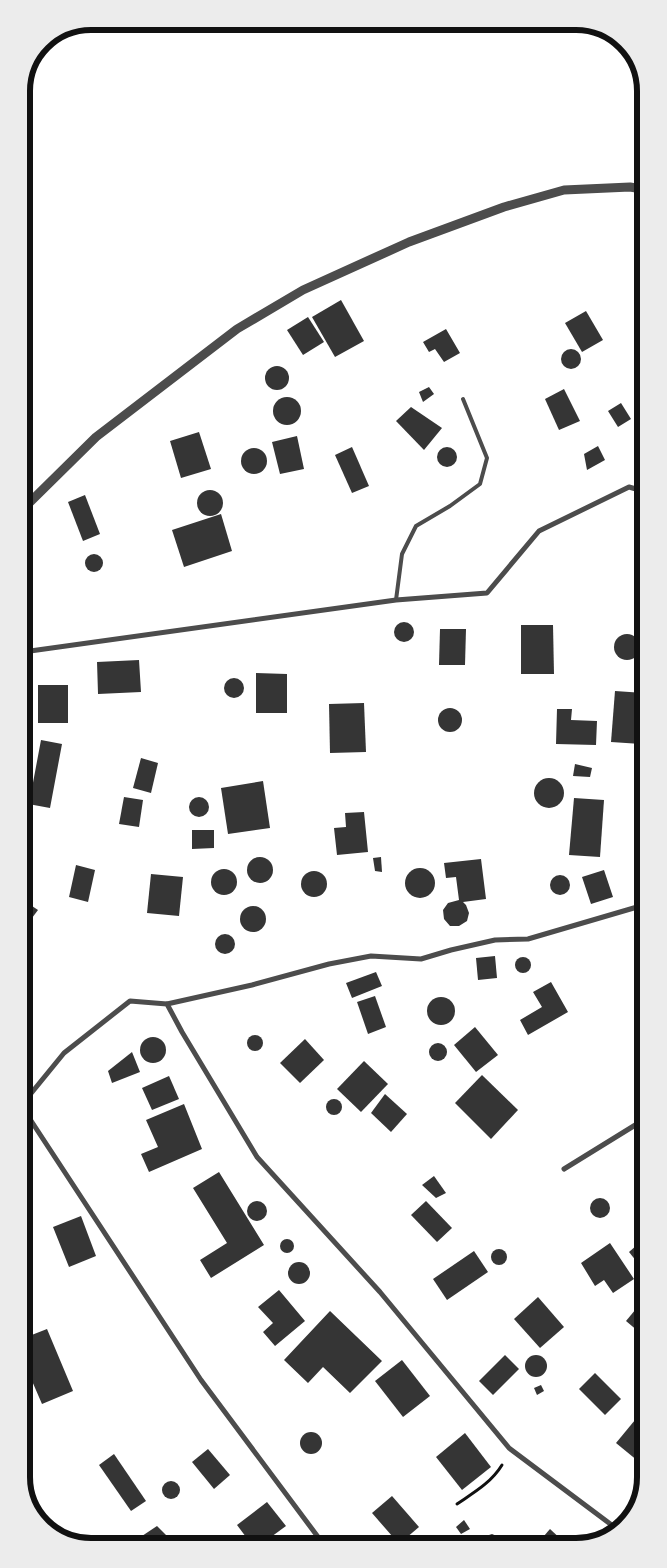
<svg xmlns="http://www.w3.org/2000/svg" width="667" height="1568" viewBox="0 0 667 1568" font-family="'PT Sans Narrow',sans-serif">
	<style>
		.building { fill: #353535 }
		.lines { fill: none; stroke-linecap: round; stroke-linejoin: round }
		.path { stroke: #111; stroke-width: 3 }
		.service { stroke: #4c4c4c; stroke-width: 4 }
		.minor { stroke: #4c4c4c; stroke-width: 5 }
		.tertiary { stroke: #4c4c4c; stroke-width: 9 }
		.rim { fill: none; stroke: #111; stroke-width: 6 }
	</style>
	<rect width="100%" height="100%" fill="#fff"/>
	<g class="building">
		<polygon points="341,300 364,341 335,357 312,317"/>
		<polygon points="586,311 603,340 582,352 565,323"/>
		<polygon points="308,317 324,342 303,355 287,330"/>
		<polygon points="446,329 460,353 444,362 435,349 429,352 423,342"/>
		<circle cx="571" cy="359" r="10"/>
		<circle cx="277" cy="378" r="12"/>
		<polygon points="429,387 434,394 423,402 419,392"/>
		<polygon points="564,389 580,421 559,430 545,399"/>
		<circle cx="287" cy="411" r="14"/>
		<polygon points="621,403 631,419 618,427 608,411"/>
		<polygon points="411,407 442,428 424,450 396,421"/>
		<polygon points="199,432 211,469 181,478 170,441"/>
		<polygon points="297,436 304,469 280,474 272,442"/>
		<polygon points="598,446 605,460 587,470 584,454"/>
		<polygon points="352,447 369,486 352,493 335,455"/>
		<circle cx="447" cy="457" r="10"/>
		<circle cx="254" cy="461" r="13"/>
		<circle cx="210" cy="503" r="13"/>
		<polygon points="85,495 100,534 83,541 68,502"/>
		<polygon points="221,514 232,551 184,567 172,530"/>
		<circle cx="94" cy="563" r="9"/>
		<polygon points="23,587 27,591 28,593 27,598 23,601"/>
		<circle cx="404" cy="632" r="10"/>
		<polygon points="521,625 553,625 554,674 521,674"/>
		<polygon points="440,629 466,629 465,665 439,665"/>
		<circle cx="627" cy="647" r="13"/>
		<polygon points="139,660 141,692 98,694 97,662"/>
		<polygon points="256,673 287,674 287,713 256,713"/>
		<circle cx="234" cy="688" r="10"/>
		<rect x="38" y="685" width="30" height="38"/>
		<polygon points="615,691 644,693 641,744 611,742"/>
		<polygon points="364,703 366,752 330,753 329,704"/>
		<circle cx="450" cy="720" r="12"/>
		<polygon points="557,709 572,709 571,720 597,721 596,745 556,744"/>
		<polygon points="41,740 62,744 50,808 23,803 23,786 32,788"/>
		<polygon points="141,758 158,763 151,793 133,788"/>
		<polygon points="575,764 592,768 590,777 573,776"/>
		<circle cx="549" cy="793" r="15"/>
		<polygon points="263,781 270,828 228,834 221,788"/>
		<circle cx="199" cy="807" r="10"/>
		<polygon points="124,797 143,800 139,827 119,824"/>
		<polygon points="574,798 604,800 600,857 569,855"/>
		<polygon points="364,812 368,852 337,855 334,828 346,827 345,813"/>
		<polygon points="192,830 214,830 214,848 192,849"/>
		<circle cx="260" cy="870" r="13"/>
		<polygon points="381,857 382,872 375,871 373,858"/>
		<polygon points="481,859 486,899 463,902 466,905 469,913 467,921 459,926 450,926 444,919 443,910 448,903 459,900 456,877 446,878 444,863"/>
		<polygon points="76,865 95,870 88,902 69,897"/>
		<circle cx="420" cy="883" r="15"/>
		<circle cx="224" cy="882" r="13"/>
		<polygon points="604,870 613,897 591,904 582,877"/>
		<circle cx="314" cy="884" r="13"/>
		<polygon points="151,874 183,877 179,916 147,913"/>
		<circle cx="560" cy="885" r="10"/>
		<polygon points="23,900 38,910 23,930"/>
		<circle cx="253" cy="919" r="13"/>
		<circle cx="225" cy="944" r="10"/>
		<polygon points="495,956 497,978 478,980 476,958"/>
		<circle cx="523" cy="965" r="8"/>
		<polygon points="376,972 382,986 352,998 346,983"/>
		<polygon points="551,982 568,1012 528,1035 520,1020 542,1007 533,992"/>
		<polygon points="375,996 386,1027 368,1034 357,1002"/>
		<circle cx="441" cy="1011" r="14"/>
		<polygon points="475,1027 498,1055 476,1072 454,1045"/>
		<circle cx="255" cy="1043" r="8"/>
		<circle cx="153" cy="1050" r="13"/>
		<polygon points="305,1039 324,1060 300,1083 280,1063"/>
		<circle cx="438" cy="1052" r="9"/>
		<polygon points="132,1052 140,1072 112,1083 108,1071"/>
		<polygon points="364,1061 388,1084 361,1112 337,1089"/>
		<polygon points="482,1075 518,1110 491,1139 455,1103"/>
		<polygon points="169,1076 179,1099 152,1110 142,1088"/>
		<polygon points="385,1094 407,1114 391,1132 371,1113"/>
		<circle cx="334" cy="1107" r="8"/>
		<polygon points="184,1104 202,1149 149,1172 141,1154 158,1147 146,1120"/>
		<polygon points="219,1172 264,1245 211,1278 200,1260 227,1243 193,1188"/>
		<polygon points="434,1176 446,1193 436,1198 422,1185"/>
		<circle cx="600" cy="1208" r="10"/>
		<polygon points="426,1201 452,1228 437,1242 411,1215"/>
		<circle cx="257" cy="1211" r="10"/>
		<polygon points="81,1216 96,1256 69,1267 53,1227"/>
		<polygon points="645,1238 645,1263 641,1267 629,1252"/>
		<circle cx="287" cy="1246" r="7"/>
		<polygon points="610,1243 634,1279 613,1293 604,1280 595,1286 581,1263"/>
		<circle cx="499" cy="1257" r="8"/>
		<polygon points="474,1251 488,1272 447,1300 433,1279"/>
		<circle cx="299" cy="1273" r="11"/>
		<polygon points="279,1290 305,1321 275,1346 263,1332 273,1323 258,1307"/>
		<polygon points="538,1297 564,1327 540,1348 514,1319"/>
		<polygon points="645,1298 645,1337 626,1321"/>
		<polygon points="330,1311 382,1361 350,1393 323,1367 308,1383 284,1360"/>
		<polygon points="47,1329 73,1391 42,1404 29,1374 25,1376 24,1338"/>
		<circle cx="536" cy="1366" r="11"/>
		<polygon points="505,1355 519,1369 493,1395 479,1381"/>
		<polygon points="402,1360 430,1396 403,1417 375,1381"/>
		<polygon points="595,1373 621,1399 605,1415 579,1389"/>
		<polygon points="541,1385 544,1391 537,1395 534,1388"/>
		<polygon points="635,1420 646,1430 646,1464 644,1466 616,1443"/>
		<circle cx="311" cy="1443" r="11"/>
		<polygon points="465,1433 491,1467 462,1490 436,1457"/>
		<polygon points="208,1449 230,1475 214,1489 192,1462"/>
		<polygon points="114,1454 146,1501 131,1511 99,1465"/>
		<circle cx="171" cy="1490" r="9"/>
		<polygon points="392,1496 419,1527 399,1544 372,1513"/>
		<polygon points="267,1502 286,1526 260,1545 252,1545 237,1525"/>
		<polygon points="464,1520 470,1529 461,1534 456,1527"/>
		<polygon points="157,1526 169,1538 160,1546 144,1546 139,1538"/>
		<polygon points="550,1529 565,1543 537,1544"/>
		<polygon points="492,1534 499,1537 502,1544 481,1544 486,1536"/>
	</g>
	<g class="lines">
		<path class="path" d="M457 1504C473 1493 491 1483 502 1465"/>
		<polyline class="service" points="396,600 402,554 416,526 450,506 480,484 487,458 463,399"/>
		<g class="minor">
			<polyline points="23,652 396,600 487,593 539,531 629,487 643,491"/>
			<polyline points="167,1004 252,985 329,964 371,956 421,959 451,950 495,940 528,939 644,905"/>
			<polyline points="24,1102 64,1053 130,1001 167,1004 182,1032 257,1157 380,1292 509,1448 617,1529"/>
			<polyline points="24,1110 201,1380 324,1545"/>
			<polyline points="564,1169 645,1119"/>
		</g>
		<polyline class="tertiary" points="22,510 96,437 237,329 303,290 409,242 504,207 564,190 630,187 642,189"/>
	</g>
	<path d="M0 0H667V1568H0ZM91 30H576A61 61 0 0 1 637 91V1477A61 61 0 0 1 576 1538H91A61 61 0 0 1 30 1477V91A61 61 0 0 1 91 30Z" fill="#ececec" fill-rule="evenodd"/>
	<path class="rim" d="M91 30H576A61 61 0 0 1 637 91V1477A61 61 0 0 1 576 1538H91A61 61 0 0 1 30 1477V91A61 61 0 0 1 91 30Z"/>
</svg>
